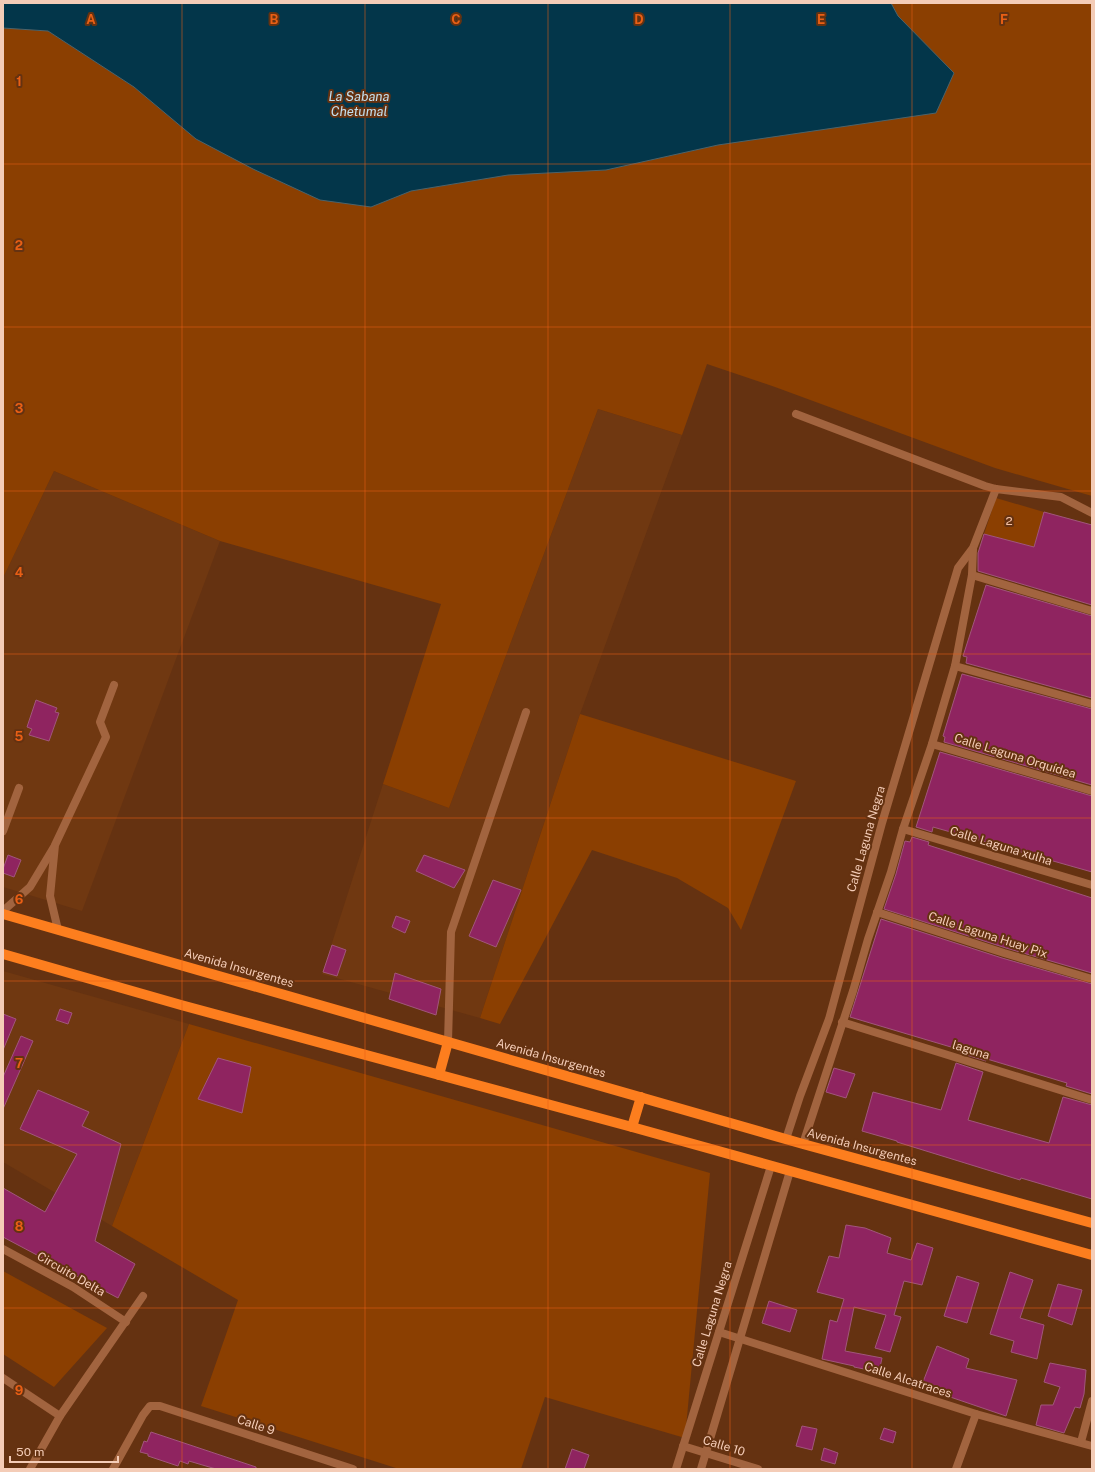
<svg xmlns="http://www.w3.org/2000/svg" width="1095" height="1472" viewBox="0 0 1095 1472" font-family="'Public Sans',sans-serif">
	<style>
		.built { fill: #703811 }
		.green { fill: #8b3f01 }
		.water { fill: #03364a; stroke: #4b636b }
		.building { fill: #8f2460; stroke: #a1567b }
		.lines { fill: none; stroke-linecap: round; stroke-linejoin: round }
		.lane { stroke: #a2643f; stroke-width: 8 }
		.street { stroke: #a2643f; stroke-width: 8 }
		.primary { stroke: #fd7e1e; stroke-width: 10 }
		.grid { fill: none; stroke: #e95f15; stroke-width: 1; stroke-opacity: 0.55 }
		.labels { text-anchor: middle; stroke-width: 4; stroke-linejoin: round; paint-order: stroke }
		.park-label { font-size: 12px; fill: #f6c1a3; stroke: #653211 }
		.street-label { font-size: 12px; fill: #f4ccb7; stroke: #653211 }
		.water-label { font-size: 13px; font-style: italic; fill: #c4e0ef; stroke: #653211 }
		.grid-label { font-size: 13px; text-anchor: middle; font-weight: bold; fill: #e95f15; stroke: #653211; stroke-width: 4; stroke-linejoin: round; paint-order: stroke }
	</style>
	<rect width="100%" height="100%" fill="#653211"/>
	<g class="built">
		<polygon points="598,409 682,435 580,714 480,1018 322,974 383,784 449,808"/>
		<polygon points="54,471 220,541 82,911 3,887 3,578"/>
		<polygon points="3,971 189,1024 112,1226 3,1162"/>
	</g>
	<g class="green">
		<polygon points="891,3 1092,3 1092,496 995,468 775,387 707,364 682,435 598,409 449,808 383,784 441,604 220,541 54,471 3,578 3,28 48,31 134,87 196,139 371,207 411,191 508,175 606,170 718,145 898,16"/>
		<polygon points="996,498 1044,512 1034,547 984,534"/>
		<polygon points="580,714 796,781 741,930 728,908 677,878 592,850 500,1024 480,1018"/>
		<polygon points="189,1024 710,1173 685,1438 545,1397 521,1469 399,1469 201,1406 238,1300 112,1226"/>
		<polygon points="3,1271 107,1328 54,1387 3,1354"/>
	</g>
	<polygon class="water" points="3,3 891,3 898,16 954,73 936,113 718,145 606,170 508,175 411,191 371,207 320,200 253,169 196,139 134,87 48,31 3,28"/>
	<g class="building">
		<polygon points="1044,512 1092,525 1092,605 978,571 978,553 984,534 1034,547"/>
		<polygon points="986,585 1092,616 1092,698 966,663 967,657 963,656"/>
		<polygon points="962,674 1092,709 1092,785 944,742 945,737 943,736"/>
		<polygon points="36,700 57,708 55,712 59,713 49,741 29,735 32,729 27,727"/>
		<polygon points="940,752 1092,796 1092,872 933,827 932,832 916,827"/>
		<polygon points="912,837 929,842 928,845 1092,898 1092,973 1006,948 884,909 896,874 905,841 910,842"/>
		<polygon points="8,855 21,860 14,877 3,873 3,869"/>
		<polygon points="424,855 465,870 454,888 416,871"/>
		<polygon points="493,880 521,890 496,947 469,936"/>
		<polygon points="396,916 410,921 405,933 392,927"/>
		<polygon points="881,919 1002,958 1092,984 1092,1094 1066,1086 1067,1083 987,1059 986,1061 960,1053 961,1050 850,1017"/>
		<polygon points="332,945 346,950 337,976 323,972"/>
		<polygon points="395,973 441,989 436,1015 389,999"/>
		<polygon points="60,1009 72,1013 68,1024 56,1020"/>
		<polygon points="3,1014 16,1019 3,1050"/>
		<polygon points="21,1036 33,1041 3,1109 3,1077"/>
		<polygon points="218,1058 251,1067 242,1113 198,1099"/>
		<polygon points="956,1063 983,1072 968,1120 1049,1143 1063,1097 1092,1105 1092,1199 1021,1178 1020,1180 897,1142 897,1141 862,1131 873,1092 941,1110"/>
		<polygon points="834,1068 855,1074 846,1098 826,1092"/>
		<polygon points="38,1090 89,1112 82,1126 121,1144 95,1241 135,1264 118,1298 3,1237 3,1188 45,1212 77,1154 20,1129"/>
		<polygon points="846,1225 865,1228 891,1238 887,1253 911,1260 917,1243 933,1248 922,1285 904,1281 894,1315 901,1317 890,1352 875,1348 886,1315 854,1307 845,1351 882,1358 879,1372 854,1367 854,1366 822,1359 830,1320 837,1322 844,1299 817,1292 829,1256 839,1258"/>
		<polygon points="1010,1272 1033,1280 1020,1318 1044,1325 1037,1359 1011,1352 1014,1341 990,1334"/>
		<polygon points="957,1276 979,1283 967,1323 944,1316"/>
		<polygon points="1058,1284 1082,1290 1072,1325 1048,1316"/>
		<polygon points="769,1301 797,1310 790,1332 762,1323"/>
		<polygon points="937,1346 969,1359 966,1368 1017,1380 1006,1416 921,1387"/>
		<polygon points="1050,1363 1086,1370 1084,1394 1080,1408 1075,1407 1064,1433 1036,1425 1041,1405 1053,1405 1060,1387 1044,1382"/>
		<polygon points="802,1426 817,1429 812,1450 796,1446"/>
		<polygon points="884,1428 896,1432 893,1443 880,1439"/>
		<polygon points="151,1432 256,1467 256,1469 216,1469 189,1461 188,1464 180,1461 178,1466 148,1456 148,1454 140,1452 144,1441 147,1442"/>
		<polygon points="824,1448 838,1453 835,1464 821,1460"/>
		<polygon points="572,1449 589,1455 584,1469 565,1469"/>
	</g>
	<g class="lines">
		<g class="lane">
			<polyline points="3,911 30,887 54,847"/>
			<polyline points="58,930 50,896 55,845 106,737 100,722 114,685"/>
			<polyline points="448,1042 451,932 526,712"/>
		</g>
		<g class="street">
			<polyline points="796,414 985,486 996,489 1061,497 1092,513"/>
			<polyline points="972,575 1092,611"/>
			<polyline points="955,666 1092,704"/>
			<polyline points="932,744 1092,791"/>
			<polyline points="903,829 1092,885"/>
			<polyline points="3,831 19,788"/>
			<polyline points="877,912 1004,953 1092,979"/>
			<polyline points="842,1022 1092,1100"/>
			<polyline points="786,1139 800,1096 829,1019 882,823 958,568 973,548 996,489"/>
			<polyline points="803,1144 853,991 868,939 891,872 903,829 932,744 955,666 972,575 973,549"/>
			<polyline points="3,1249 73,1287 126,1322"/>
			<polyline points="719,1332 976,1414 1092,1446"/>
			<polyline points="3,1378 60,1416"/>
			<polyline points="1081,1442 1092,1401"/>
			<polyline points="683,1446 758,1469"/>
			<polyline points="30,1469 60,1416 143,1296"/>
			<polyline points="113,1469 143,1415 150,1406 160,1406 353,1469"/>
			<polyline points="676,1469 771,1166"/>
			<polyline points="701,1469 790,1171"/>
			<polyline points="956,1469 976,1414"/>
		</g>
		<g class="primary">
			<polyline points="3,914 803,1144 1092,1223"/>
			<polyline points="3,954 181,1005 632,1127 1092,1255"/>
			<polyline points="439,1075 448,1042"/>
			<polyline points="632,1127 641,1097"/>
		</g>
	</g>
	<path class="grid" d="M182 3V1469M365 3V1469M548 3V1469M730 3V1469M912 3V1469M3 164H1092M3 327H1092M3 491H1092M3 654H1092M3 818H1092M3 981H1092M3 1145H1092M3 1308H1092"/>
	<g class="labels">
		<g class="park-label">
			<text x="1009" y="525">2</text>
		</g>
		<g class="street-label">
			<text transform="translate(1015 756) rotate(17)" y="4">Calle Laguna Orquídea</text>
			<text transform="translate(866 839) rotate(-74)" y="4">Calle Laguna Negra</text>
			<text transform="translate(1001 846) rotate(17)" y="4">Calle Laguna xulha</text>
			<text transform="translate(988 935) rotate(18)" y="4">Calle Laguna Huay Pix</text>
			<text transform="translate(239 968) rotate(16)" y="4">Avenida Insurgentes</text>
			<text transform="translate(971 1050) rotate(17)" y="4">laguna</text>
			<text transform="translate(551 1058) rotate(16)" y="4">Avenida Insurgentes</text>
			<text transform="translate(862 1147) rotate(15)" y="4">Avenida Insurgentes</text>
			<text transform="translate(71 1274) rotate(30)" y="4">Circuito Delta</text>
			<text transform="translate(712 1314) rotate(-73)" y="4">Calle Laguna Negra</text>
			<text transform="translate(908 1380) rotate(18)" y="4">Calle Alcatraces</text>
			<text transform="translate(256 1425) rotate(18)" y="4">Calle 9</text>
			<text transform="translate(724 1446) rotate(17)" y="4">Calle 10</text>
		</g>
		<g class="water-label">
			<text x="359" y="101">La Sabana<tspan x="359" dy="15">Chetumal</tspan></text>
		</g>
	</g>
	<g class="grid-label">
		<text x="91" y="24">A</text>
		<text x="274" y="24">B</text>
		<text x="456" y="24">C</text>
		<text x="639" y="24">D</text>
		<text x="821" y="24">E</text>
		<text x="1004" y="24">F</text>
		<text x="19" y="86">1</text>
		<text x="19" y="250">2</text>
		<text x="19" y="413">3</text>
		<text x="19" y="577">4</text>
		<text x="19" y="741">5</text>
		<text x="19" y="904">6</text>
		<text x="19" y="1068">7</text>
		<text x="19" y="1231">8</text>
		<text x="19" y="1395">9</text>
	</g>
	<rect width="1095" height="1472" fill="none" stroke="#f4ccb7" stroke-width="8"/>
	<path d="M10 1456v6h108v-6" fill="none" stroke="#f4ccb7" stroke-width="2"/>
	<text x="16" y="1456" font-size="12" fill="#f4ccb7" stroke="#653211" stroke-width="3" paint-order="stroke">50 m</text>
</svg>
